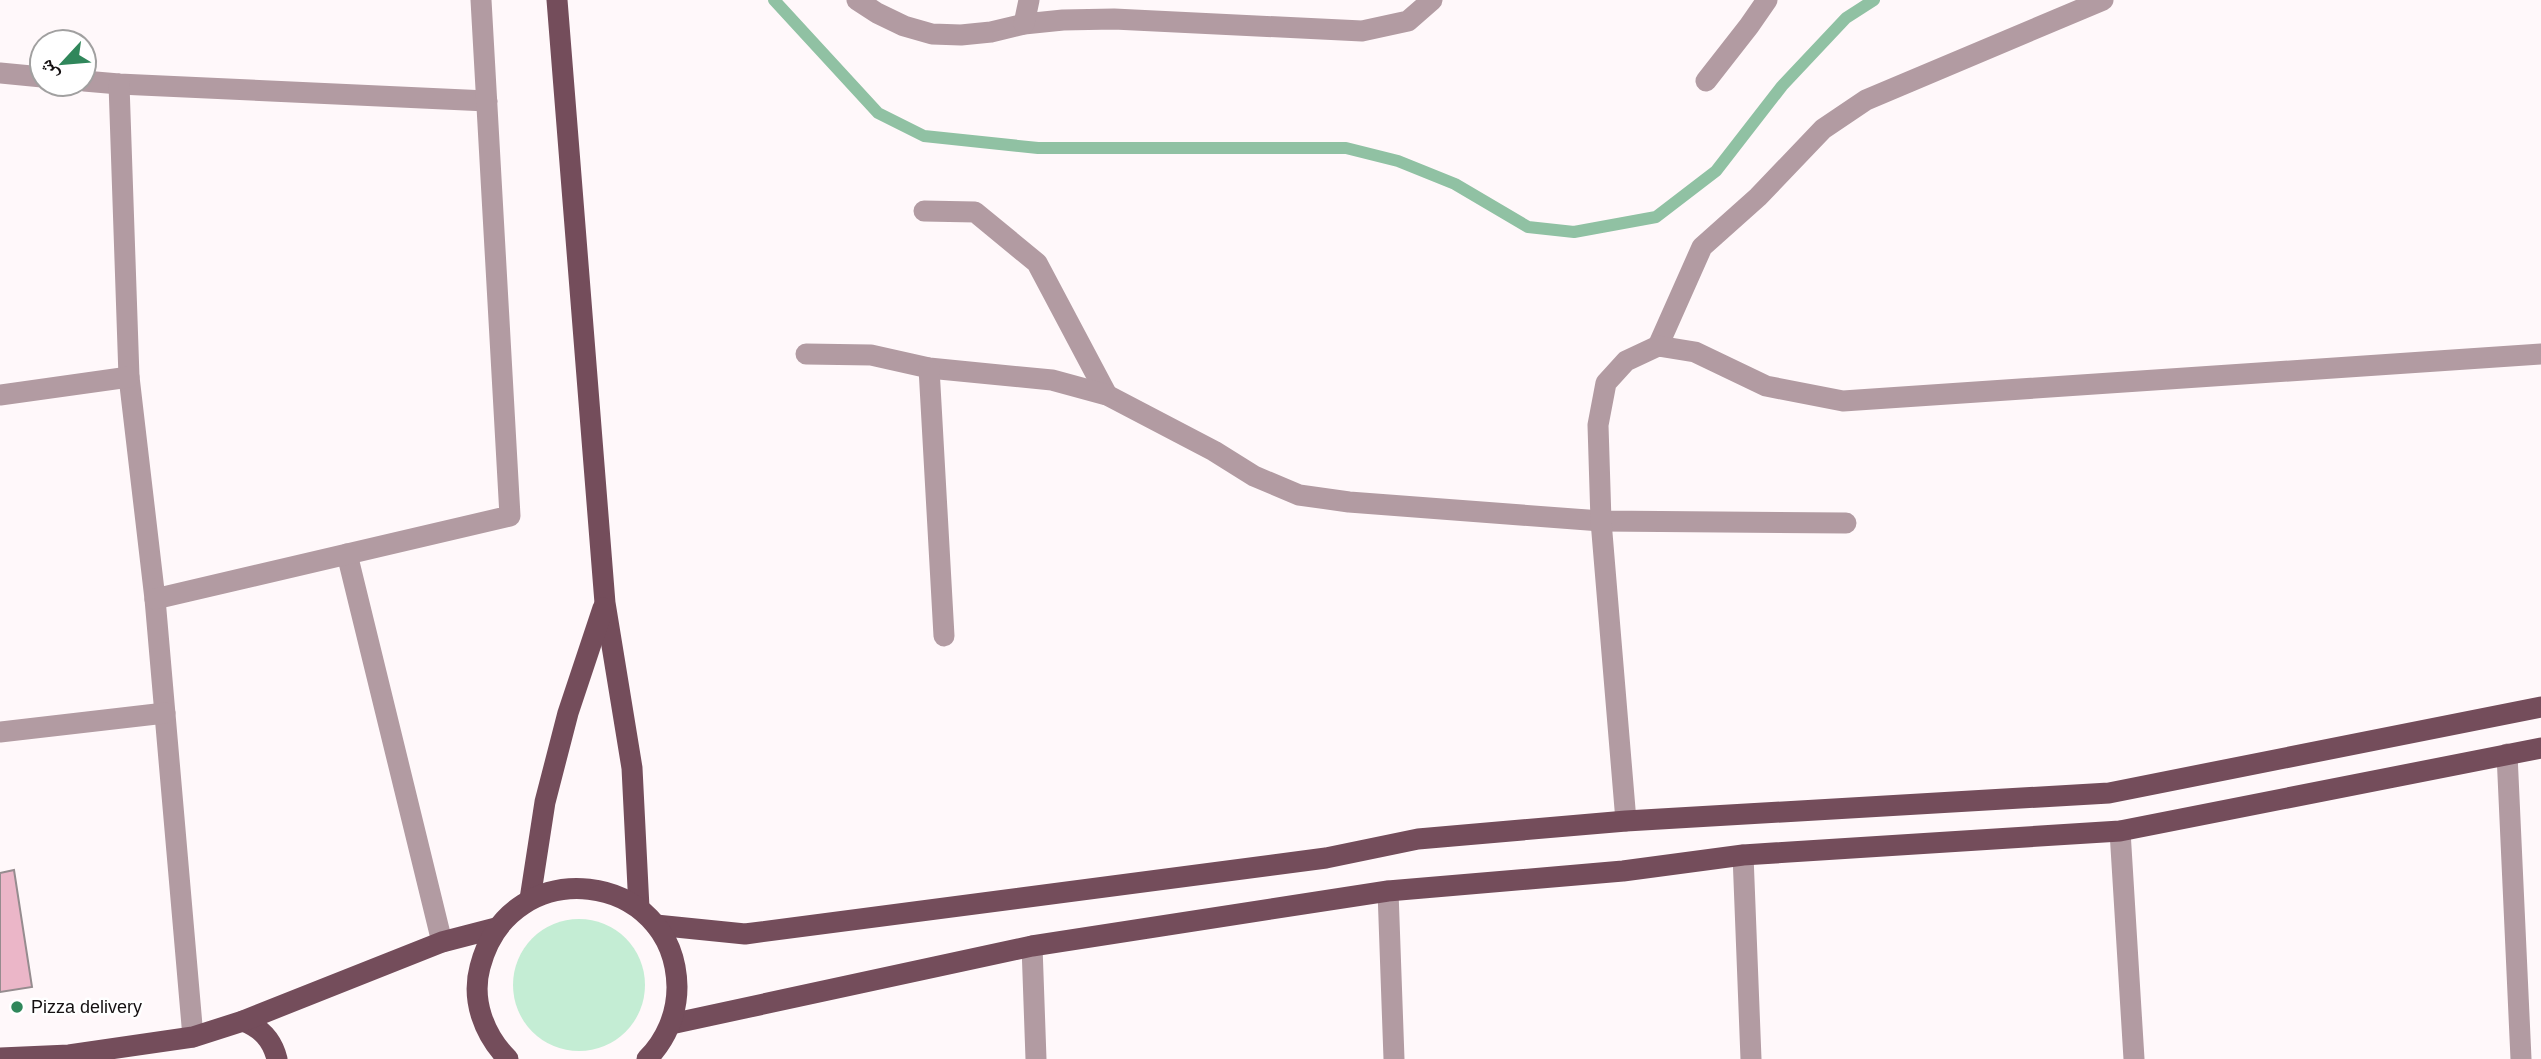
<svg xmlns="http://www.w3.org/2000/svg" width="2541" height="1059" viewBox="0 0 2541 1059" font-family="Arial,'Noto Naskh Arabic',sans-serif">
	<style>
		.green { fill: #c4edd4 }
		.lines { fill: none; stroke-linecap: round; stroke-linejoin: round }
		.stream { stroke: #90c1a3; stroke-width: 12 }
		.building { fill: #ebb6c8; stroke: #968c8f; stroke-width: 2 }
		.minor { stroke: #b29ba2; stroke-width: 21 }
		.major { stroke: #744d5b; stroke-width: 21 }
		.poi-dot { fill: #30875b; stroke: #fff; stroke-width: 2.5 }
		.labels { text-anchor: middle; stroke-width: 5; stroke-linejoin: round; paint-order: stroke }
		.poi-label { font-size: 18px; fill: #151112; stroke: #fff; text-anchor: start }
	</style>
	<rect width="100%" height="100%" fill="#fff8fa"/>
	<circle class="green" cx="579" cy="985" r="66"/>
	<g class="lines">
		<polyline class="stream" points="774,0 878,113 924,136 1038,148 1346,148 1398,161 1455,184 1528,227 1574,232 1656,217 1716,171 1782,86 1846,18 1874,0"/>
	</g>
	<polygon class="building" points="14,870 32,987 0,992 0,873"/>
	<g class="lines">
		<g class="minor">
			<polyline points="857,0 877,13 904,26 932,34 961,35 991,32 1024,24 1063,20 1114,19 1362,31 1408,21 1432,0"/>
			<polyline points="1024,24 1029,0"/>
			<polyline points="0,73 42,77"/>
			<polyline points="84,81 119,84 487,101"/>
			<polyline points="1706,81 1749,26 1767,0"/>
			<polyline points="119,84 129,377 155,599 193,1037"/>
			<polyline points="924,211 975,212 1037,263 1107,395"/>
			<polyline points="1658,346 1702,247 1758,197 1823,129 1866,100 2103,0"/>
			<polyline points="806,354 871,355 929,368 1052,380 1107,395 1214,451 1254,476 1299,495 1349,502 1601,521 1846,523"/>
			<polyline points="929,368 944,636"/>
			<polyline points="0,395 129,377"/>
			<polyline points="347,554 442,942"/>
			<polyline points="155,599 510,516 481,0"/>
			<polyline points="0,732 165,713"/>
			<polyline points="2507,754 2521,1059"/>
			<polyline points="1626,821 1601,521 1598,425 1606,383 1626,361 1658,346 1695,352 1766,386 1843,401 2541,354"/>
			<polyline points="2120,831 2134,1059"/>
			<polyline points="1743,855 1751,1059"/>
			<polyline points="1388,891 1394,1059"/>
			<polyline points="1032,946 1036,1059"/>
		</g>
		<g class="major">
			<polyline points="557,0 605,603 632,768 639,908"/>
			<polyline points="530,899 545,802 568,713 603,608"/>
			<polyline points="656,925 745,934 1326,858 1418,839 1626,821 2109,793 2541,707"/>
			<path d="M243 1021C261 1028 272 1039 277 1059"/>
			<polyline points="671,1024 1032,946 1388,891 1623,871 1743,855 2120,831 2541,748"/>
			<polyline points="0,1058 69,1055 193,1037 243,1021 442,942 496,928"/>
			<path d="M508 1059C484 1035 471 1000 480 967 510 850 675 870 677 987 677 1014 666 1040 647 1059"/>
		</g>
	</g>
	<circle class="poi-dot" cx="17" cy="1007" r="7"/>
	<g class="labels">
		<g class="poi-label">
			<text x="31" y="1013">Pizza delivery</text>
		</g>
	</g>
	<g transform="translate(63 63) rotate(244)"><circle r="33" fill="#ffffff" stroke="#a1a0a0" stroke-width="2"/>
	<path d="M0-5L12 26L0 18L-12 26Z" fill="#30875b"/>
	<text y="-10" font-size="19" font-weight="bold" text-anchor="middle" fill="#151112">ش</text>
	</g>
</svg>
